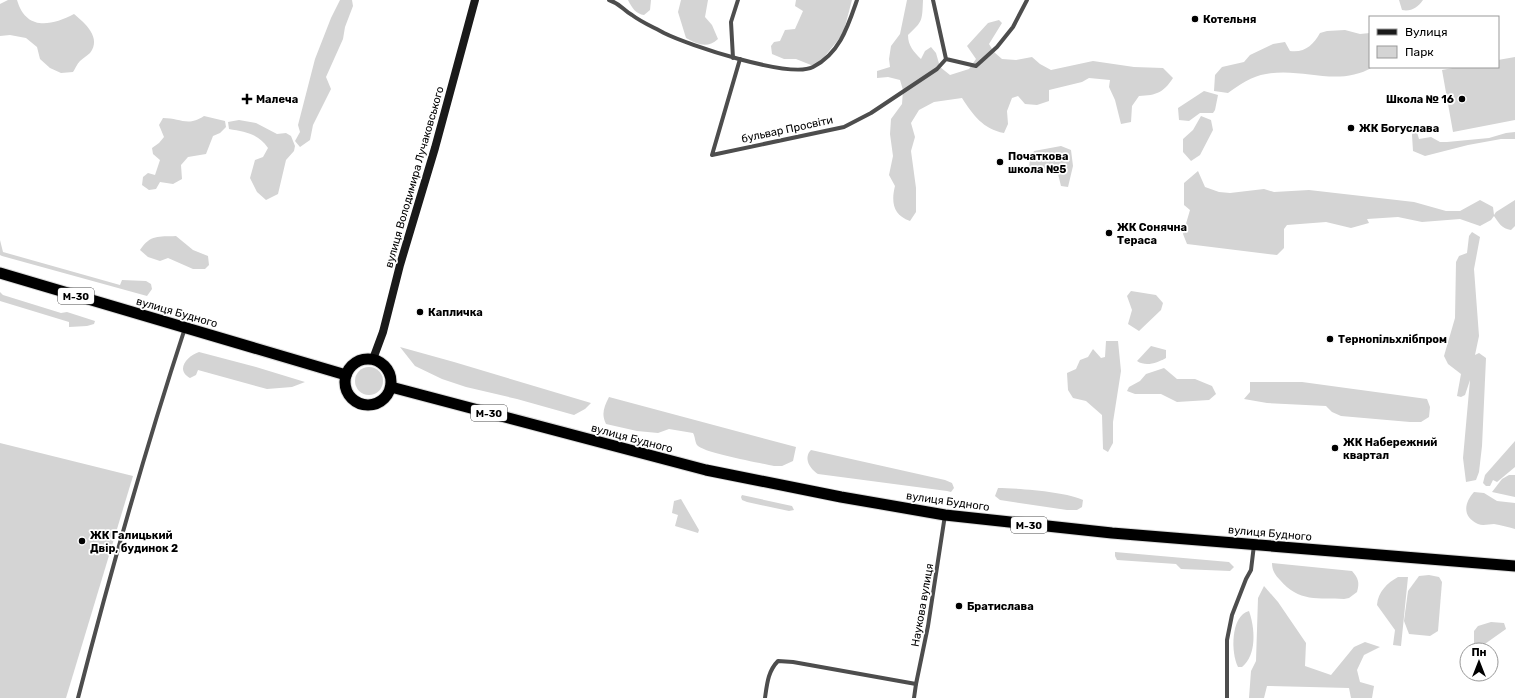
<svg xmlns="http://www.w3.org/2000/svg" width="1515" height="698" viewBox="0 0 1515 698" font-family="Rubik,sans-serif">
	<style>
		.green { fill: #d4d4d4 }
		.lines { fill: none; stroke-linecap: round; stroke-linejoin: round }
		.trunk-casing { stroke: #dbdbdb; stroke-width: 13 }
		.minor { stroke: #4d4d4d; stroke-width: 4 }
		.secondary { stroke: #1a1a1a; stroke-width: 8 }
		.trunk { stroke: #000; stroke-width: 11 }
		.poi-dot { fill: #000; stroke: #fff; stroke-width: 1.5 }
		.labels { text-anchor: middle; stroke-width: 3.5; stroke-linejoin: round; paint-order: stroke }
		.shield { fill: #fff; stroke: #4c4c4c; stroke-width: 1 }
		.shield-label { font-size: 10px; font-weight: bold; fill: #000 }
		.poi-label { font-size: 11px; font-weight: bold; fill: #000; stroke: #fff; text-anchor: start }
		.street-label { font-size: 11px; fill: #000; stroke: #fff }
	</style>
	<rect width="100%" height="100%" fill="#fff"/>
	<g class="green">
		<path d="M8 0H17C26 31 51 26 74 14 85 23 102 38 90 53 87 56 83 58 80 61 77 64 75 69 73 72L61 73 50 68 40 59 37 47 26 38 10 35 0 36V4Z"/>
		<polygon points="340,0 352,0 353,6 345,27 343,39 326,77 331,89 313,125 310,140 300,147 295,141 300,132 298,125 315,59 331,18"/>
		<path d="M628 0H651L650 10 644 15C636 14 632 8 628 0Z"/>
		<path d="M681 0H708L705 17 712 25 718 39C707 49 697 44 686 38L678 12Z"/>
		<polygon points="796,0 852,0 843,34 816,67 796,59 784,59 772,54 771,46 774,42 780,41 785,30 795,29 803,11 795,6"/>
		<path d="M907 0H923C922 21 923 21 908 35 908 46 914 52 921 59L925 51 931 47 936 53 940 67 950 75 969 69 976 59 967 46 988 23 999 20 1002 23 989 44 994 52 1002 59 1016 60 1032 57 1040 64 1051 70 1093 61 1134 67 1163 68 1173 78C1163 93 1157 95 1139 96L1132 106 1131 122 1121 124 1115 100 1109 87 1110 80 1089 78 1082 82 1049 90V101L1037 105 1025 104 1018 96 1012 98 1007 111 1008 124 1004 133C983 129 973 115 962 98L934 102 919 110 911 123 915 137 911 151 916 188V212L910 221C893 215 891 202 895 186L889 175 893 156 890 134 891 119 902 104 903 90 900 80 888 77 877 78V71L890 67 889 59 891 46 900 34Z"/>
		<path d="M1399 0H1423C1418 7 1411 12 1402 10Z"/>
		<path d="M1345 30 1360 34 1370 33V67H1373C1337 88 1304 67 1266 74 1252 76 1239 85 1228 93L1214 91 1215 75 1222 67 1244 62 1250 55 1273 44 1285 42 1290 51C1305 53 1313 45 1320 33L1327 31Z"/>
		<polygon points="1515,57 1515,120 1453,132 1442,70 1458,67 1498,67 1498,60"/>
		<polygon points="1204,91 1218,95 1215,110 1213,113 1200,113 1189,121 1179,120 1178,108"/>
		<path d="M204 116 225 121 226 127 220 133 213 136 206 154 188 157 181 165 182 179 173 184 160 182 156 189 149 190 142 185 143 177 148 173 155 175 160 160 153 154 152 148 159 143 164 137 159 125 163 118C180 118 188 127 204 116Z"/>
		<polygon points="1201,116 1211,120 1213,130 1200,155 1191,161 1183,152 1183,139 1193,130"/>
		<path d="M239 120 256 123 277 134 286 133 291 136 295 146 294 151 286 160 278 194 266 200 257 192 250 178 255 160 263 157 268 148C258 133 245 132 229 129L228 122Z"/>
		<polygon points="1413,128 1416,129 1419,139 1431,137 1440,142 1447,142 1489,138 1506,133 1515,132 1515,139 1501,139 1468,145 1425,156 1413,151 1412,135"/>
		<path d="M1061 146 1071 150 1073 166 1068 187 1061 186 1057 170 1032 173C1027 165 1030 159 1034 151Z"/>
		<path d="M1198 171 1205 187 1219 192 1230 193 1264 189 1274 192 1309 190 1414 202 1446 211H1460L1480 200 1493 207 1494 215 1496 212 1515 200V226L1511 230C1502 229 1498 222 1494 216L1491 220 1480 226 1460 219 1422 222 1398 217 1367 219 1369 223 1351 228 1326 222 1287 225 1284 229V248L1277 255 1187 244 1183 234 1190 210 1184 205V183Z"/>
		<polygon points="1472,232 1480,237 1474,269 1479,336 1475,355 1479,353 1486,358 1482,446 1479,472 1476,480 1466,482 1463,458 1470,380 1465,395 1461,397 1457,396 1461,374 1448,364 1444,356 1455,318 1456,262 1459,256 1467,253 1469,236"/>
		<path d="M176 236 193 250 208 256 209 265 205 269H193L168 258 160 261 148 257 140 250C151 234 158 237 176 236Z"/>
		<polygon points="0,240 3,252 120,285 122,280 146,281 151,284 152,289 147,296 2,256 0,255"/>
		<polygon points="1131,291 1156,295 1163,303 1161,310 1139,331 1128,324 1132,310 1127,296"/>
		<polygon points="0,292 3,295 61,313 67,312 95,321 94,324 87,326 69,327 69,322 0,301"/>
		<polygon points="1106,341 1118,341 1121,371 1113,422 1113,443 1108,452 1103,449 1102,415 1086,401 1073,398 1068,390 1067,373 1076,369 1080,360 1088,357 1093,349 1101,358 1105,357"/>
		<path d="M1151 346 1166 350V358C1157 363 1146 367 1137 361Z"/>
		<polygon points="400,347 454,362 591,403 585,409 574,415 517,399 466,387 442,379 415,366"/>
		<path d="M199 352 256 367 305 382 292 387 267 389 198 370 196 375 190 378C175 370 187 356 199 352Z"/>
		<circle cx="369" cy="381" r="14"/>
		<polygon points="1164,368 1177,379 1195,379 1212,386 1216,394 1209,400 1177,402 1161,394 1135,394 1127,391 1129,387 1140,381 1146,374"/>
		<polygon points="1250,382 1302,382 1427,399 1430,407 1429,417 1421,422 1410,422 1341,416 1332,412 1326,406 1267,403 1244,399 1250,392"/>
		<path d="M609 397 796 447 793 461 782 466H774C761 463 703 453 697 445 695 442 695 436 693 433L669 429 658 433 637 431 606 424C601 414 604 407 609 397Z"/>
		<polygon points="1515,441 1515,467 1497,482 1493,480 1490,486 1486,486 1483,483 1485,475"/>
		<polygon points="0,443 133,476 66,698 0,698"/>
		<path d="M811 450 945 480 952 483 954 488 951 492 947 491 818 474C810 469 803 458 811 450Z"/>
		<polygon points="1509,475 1515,475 1515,497 1492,492 1502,479"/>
		<path d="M998 488C1017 488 1068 492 1083 500L1082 507 1077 510H1067L1000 500 995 496Z"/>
		<path d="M1474 492 1484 493 1497 501 1515 503V529C1508 527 1501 525 1494 524 1489 524 1483 526 1478 524 1462 517 1464 503 1474 492Z"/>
		<polygon points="742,495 792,506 794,510 789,511 747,502 742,500 741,497"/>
		<polygon points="681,499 699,530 698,533 675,526 678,515 672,513 674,501"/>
		<polygon points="1115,552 1229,562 1234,567 1230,571 1181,569 1176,564 1117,560 1115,556"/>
		<path d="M1272 563 1352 571C1358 578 1360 582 1357 592L1349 598 1344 599C1319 598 1298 602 1280 580 1275 575 1272 570 1272 563Z"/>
		<polygon points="1429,575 1439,577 1442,582 1438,631 1430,636 1409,634 1404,621 1408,591 1419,576"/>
		<path d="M1398 577H1408L1401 646 1393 645 1395 630 1377 605C1378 592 1387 583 1398 577Z"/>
		<polygon points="1264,586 1278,602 1306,643 1305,666 1331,675 1354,647 1365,642 1380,647 1364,655 1357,670 1360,682 1374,686 1372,698 1351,698 1349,688 1267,686 1264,698 1249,698 1251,671 1256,661 1258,598"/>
		<path d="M1249 611C1255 628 1257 655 1242 667H1238C1231 654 1230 616 1249 611Z"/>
		<polygon points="1491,622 1504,623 1506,629 1482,646 1474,643 1474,631 1478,626"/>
	</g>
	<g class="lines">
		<defs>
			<g id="trunk">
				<polyline points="0,273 346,375"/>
				<circle cx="368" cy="382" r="23"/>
				<polyline points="391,387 706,470 841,497 945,515 1112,533 1515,566"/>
			</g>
		</defs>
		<use href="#trunk" class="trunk-casing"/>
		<g class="minor">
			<path d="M609 0C621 4 622 9 632 15 641 22 653 27 664 33 688 45 790 79 813 67 840 53 848 26 857 0"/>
			<polyline points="933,0 946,59 976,66 997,47 1013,27 1027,0"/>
			<polyline points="733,58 731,22 738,0"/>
			<polyline points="740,59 712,155 844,127 871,113 937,69 946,59"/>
			<path d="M78 698C110 574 145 450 185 328"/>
			<path d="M765 698C767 684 768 671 778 661L793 662 916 684"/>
			<polyline points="914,698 916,684 928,626 945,515"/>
			<polyline points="1227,698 1227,640 1232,615 1246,579 1251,570 1254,545"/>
		</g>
		<polyline class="secondary" points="373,359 383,332 400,265 435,148 475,0"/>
		<use href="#trunk" class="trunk"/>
	</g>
	<g class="poi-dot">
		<circle cx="1195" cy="19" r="4"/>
		<path d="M245 93h4v4h4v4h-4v4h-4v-4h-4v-4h4z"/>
		<circle cx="1462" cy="99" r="4"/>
		<circle cx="1351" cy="128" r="4"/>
		<circle cx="1000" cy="162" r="4"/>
		<circle cx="1109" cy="233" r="4"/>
		<circle cx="420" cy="312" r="4"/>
		<circle cx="1330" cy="339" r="4"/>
		<circle cx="1335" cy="448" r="4"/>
		<circle cx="82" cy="541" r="4"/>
		<circle cx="959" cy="606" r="4"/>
	</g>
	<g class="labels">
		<g class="shield">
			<rect x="58" y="288" width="36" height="16" rx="3"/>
			<rect x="471" y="405" width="36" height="16" rx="3"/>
			<rect x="1011" y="517" width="36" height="16" rx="3"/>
		</g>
		<g class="shield-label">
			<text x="76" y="300">М-30</text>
			<text x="489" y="417">М-30</text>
			<text x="1029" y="529">М-30</text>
		</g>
		<g class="poi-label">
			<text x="1203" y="23">Котельня</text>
			<text x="256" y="103">Малеча</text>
			<text x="1454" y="103" text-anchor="end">Школа № 16</text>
			<text x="1359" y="132">ЖК Богуслава</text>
			<text x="1008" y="160">Початкова<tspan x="1008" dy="13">школа №5</tspan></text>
			<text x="1117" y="231">ЖК Сонячна<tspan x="1117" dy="13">Тераса</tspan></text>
			<text x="428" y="316">Капличка</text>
			<text x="1338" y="343">Тернопільхлібпром</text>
			<text x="1343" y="446">ЖК Набережний<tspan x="1343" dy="13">квартал</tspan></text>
			<text x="90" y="539">ЖК Галицький<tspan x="90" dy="13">Двір, будинок 2</tspan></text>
			<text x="967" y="610">Братислава</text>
		</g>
		<g class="street-label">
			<text transform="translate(787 129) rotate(-12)" y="4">бульвар Просвіти</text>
			<text transform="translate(414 177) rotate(-74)" y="4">вулиця Володимира Лучаковського</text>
			<text transform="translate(177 312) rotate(16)" y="4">вулиця Будного</text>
			<text transform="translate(632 438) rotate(15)" y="4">вулиця Будного</text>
			<text transform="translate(948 501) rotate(8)" y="4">вулиця Будного</text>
			<text transform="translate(1270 533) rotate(5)" y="4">вулиця Будного</text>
			<text transform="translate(922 605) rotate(-80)" y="4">Наукова вулиця</text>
		</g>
	</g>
	<rect x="1369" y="16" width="130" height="52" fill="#ffffff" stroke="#999999"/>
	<rect x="1377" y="29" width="20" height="6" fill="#1a1a1a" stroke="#999999"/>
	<text x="1405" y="36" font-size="12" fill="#000000">Вулиця</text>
	<rect x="1377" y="46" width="20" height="12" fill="#d4d4d4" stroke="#999999"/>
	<text x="1405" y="56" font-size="12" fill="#000000">Парк</text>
	<g transform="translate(1479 662)"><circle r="19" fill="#ffffff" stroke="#999999"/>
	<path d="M0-3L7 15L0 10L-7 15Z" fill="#000000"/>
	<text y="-6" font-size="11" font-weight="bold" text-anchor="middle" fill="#000000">Пн</text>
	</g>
</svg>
